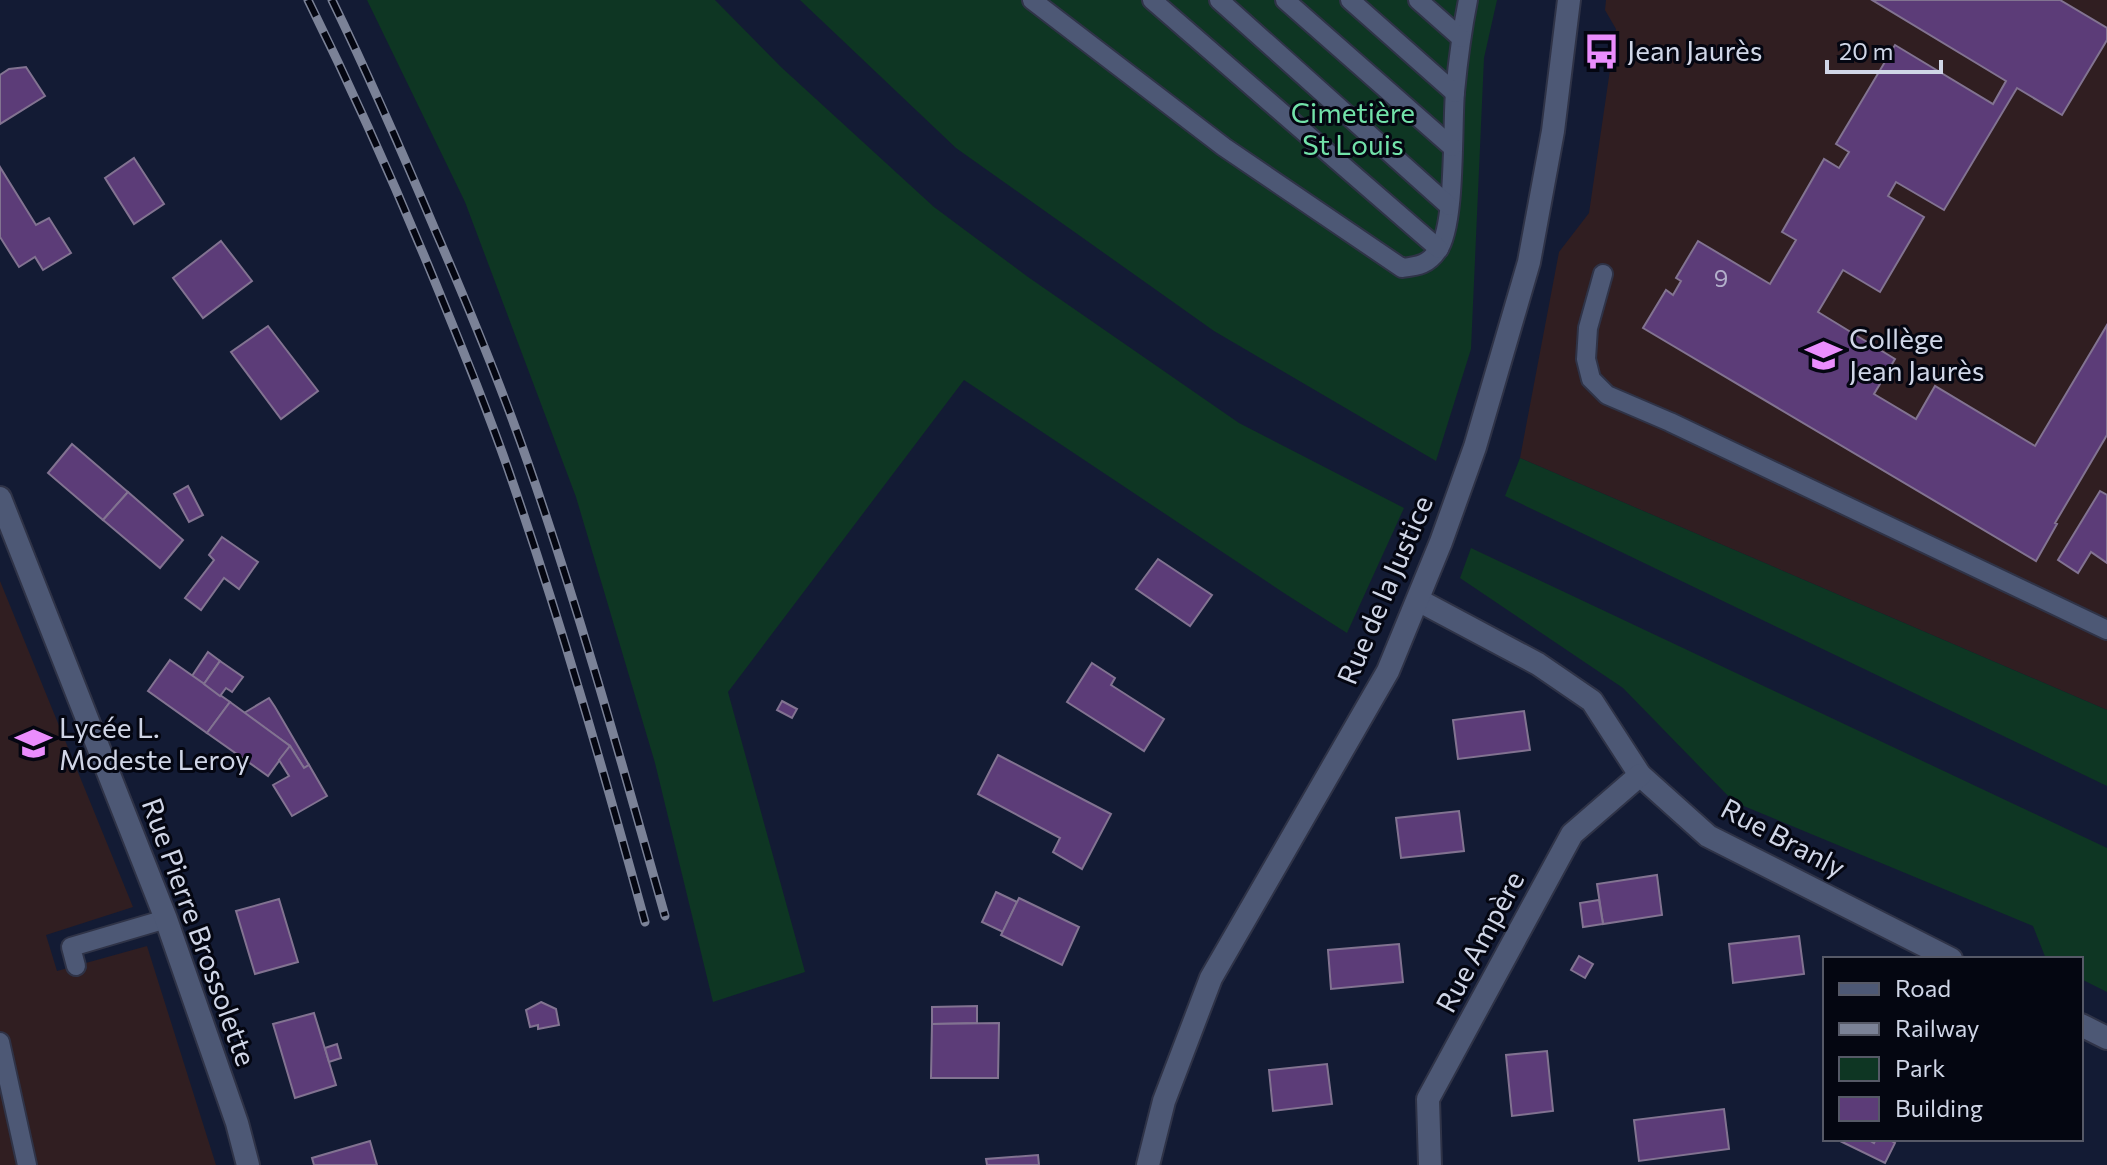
<svg xmlns="http://www.w3.org/2000/svg" width="2107" height="1165" viewBox="0 0 2107 1165" font-family="Commissioner,sans-serif">
	<style>
		.education { fill: #301e21 }
		.green { fill: #0e3623 }
		.building { fill: #5c3c78; stroke: #827391; stroke-width: 2 }
		.lines { fill: none; stroke-linecap: round; stroke-linejoin: round }
		.service-casing { stroke: #2f3347; stroke-width: 22 }
		.minor-casing { stroke: #2f3347; stroke-width: 26 }
		.secondary-casing { stroke: #2f3347; stroke-width: 26 }
		.service { stroke: #4d5875; stroke-width: 18 }
		.minor { stroke: #4d5875; stroke-width: 22 }
		.secondary { stroke: #4d5875; stroke-width: 22 }
		.rail-casing { stroke: #7b8297; stroke-width: 9 }
		.rail { stroke: #040611; stroke-width: 6; stroke-dasharray: 18; stroke-linecap: butt }
		.labels { text-anchor: middle; stroke-width: 6; stroke-linejoin: round; paint-order: stroke }
		.number-label { font-size: 24px; fill: #b3b0cb }
		.poi-label { font-size: 28px; fill: #d0d6e7; stroke: #040611; text-anchor: start }
		.park-label { font-size: 28px; fill: #72e2a9; stroke: #040611 }
		.street-label { font-size: 28px; fill: #d0d6e7; stroke: #040611 }
	</style>
	<rect width="100%" height="100%" fill="#131b34"/>
	<g class="education">
		<polygon points="1606,0 2107,0 2107,710 1520,458 1559,252 1589,213 1616,29 1605,10"/>
		<polygon points="0,581 133,907 46,935 57,971 147,946 216,1165 0,1165"/>
	</g>
	<g class="green">
		<polygon points="367,0 715,0 781,67 934,207 1028,277 1239,423 1404,508 1347,633 1287,595 964,380 728,692 805,972 713,1002 655,763 576,497 465,202"/>
		<polygon points="800,0 1497,0 1484,58 1471,349 1436,461 1214,331 956,148"/>
		<polygon points="1520,458 2107,710 2107,786 1505,496"/>
		<polygon points="1471,548 2107,848 2107,992 2081,979 2081,959 2046,959 2033,926 1734,802 1623,688 1460,578"/>
	</g>
	<g class="building">
		<polygon points="1872,0 2060,0 2107,28 2107,40 2062,115 2017,88 1944,210 1896,182 1888,196 1924,217 1880,292 1843,270 1818,312 1895,359 1874,394 1916,419 1935,386 2035,446 2107,325 2107,435 2055,523 2057,524 2036,561 1643,328 1666,290 1673,295 1681,281 1676,278 1698,241 1770,284 1796,240 1782,232 1824,159 1839,168 1849,152 1836,144 1895,45 1993,104 2006,81"/>
		<polygon points="26,67 45,96 0,124 0,75 9,69"/>
		<polygon points="134,158 164,204 134,224 105,178"/>
		<polygon points="0,167 36,225 49,218 71,253 43,270 35,257 19,267 0,237"/>
		<polygon points="221,241 252,281 203,318 173,278"/>
		<polygon points="268,326 318,391 281,419 231,352"/>
		<polygon points="72,444 128,492 103,520 48,473"/>
		<polygon points="188,486 203,515 189,522 174,494"/>
		<polygon points="2100,491 2107,495 2107,563 2091,552 2078,573 2058,560"/>
		<polygon points="128,492 183,540 160,568 103,520"/>
		<polygon points="222,537 258,562 239,589 224,578 201,610 185,598 214,560 209,555"/>
		<polygon points="1158,559 1212,595 1190,626 1136,589"/>
		<polygon points="208,652 220,661 204,684 192,676"/>
		<polygon points="170,660 230,702 207,733 148,691"/>
		<polygon points="220,661 243,677 232,692 226,688 220,696 204,684"/>
		<polygon points="1092,663 1115,678 1111,685 1164,719 1144,751 1067,702"/>
		<polygon points="269,698 275,707 309,765 304,768 290,746 244,713"/>
		<polygon points="782,701 797,709 792,718 777,710"/>
		<polygon points="230,702 290,746 268,776 207,733"/>
		<polygon points="1524,711 1530,750 1458,759 1453,720"/>
		<polygon points="290,746 304,768 309,765 327,796 292,816 273,785 289,776 279,760"/>
		<polygon points="998,755 1111,814 1082,869 1053,852 1060,838 978,794"/>
		<polygon points="1459,811 1464,851 1401,858 1396,818"/>
		<polygon points="1657,875 1662,915 1603,924 1597,884"/>
		<polygon points="996,892 1017,902 1003,932 982,922"/>
		<polygon points="1019,898 1079,927 1062,965 1001,935"/>
		<polygon points="279,899 298,962 255,974 236,911"/>
		<polygon points="1599,900 1603,924 1583,927 1580,903"/>
		<polygon points="1799,936 1804,974 1733,983 1729,944"/>
		<polygon points="1399,944 1403,982 1331,989 1328,950"/>
		<polygon points="1579,956 1593,964 1585,978 1571,970"/>
		<polygon points="541,1002 556,1009 559,1025 538,1029 538,1025 530,1027 526,1010"/>
		<polygon points="977,1006 977,1023 932,1024 932,1007"/>
		<polygon points="314,1013 336,1085 295,1098 273,1024"/>
		<polygon points="999,1023 998,1078 931,1078 932,1024"/>
		<polygon points="337,1044 341,1058 329,1062 325,1048"/>
		<polygon points="1547,1051 1553,1111 1512,1116 1506,1055"/>
		<polygon points="1327,1064 1332,1104 1273,1111 1269,1070"/>
		<polygon points="1724,1109 1729,1149 1639,1161 1634,1120"/>
		<polygon points="1836,1139 1867,1139 1874,1143 1876,1139 1888,1139 1895,1143 1885,1163"/>
		<polygon points="370,1141 377,1165 314,1165 312,1158"/>
		<polygon points="1038,1155 1039,1165 987,1165 986,1159"/>
	</g>
	<g class="lines">
		<defs>
			<g id="service">
				<path d="M1032 0 1224 147 1402 268C1418 266 1428 265 1438 250 1456 226 1452 126 1455 92 1458 61 1462 30 1468 0"/>
				<polyline points="1152,0 1439,249"/>
				<polyline points="1219,0 1449,206"/>
				<polyline points="1285,0 1452,147"/>
				<polyline points="1350,0 1455,93"/>
				<polyline points="1418,0 1461,38"/>
				<polyline points="1603,274 1588,328 1586,359 1591,379 1607,395 1670,422 2107,630"/>
				<polyline points="76,966 71,947 166,919"/>
				<polyline points="0,1042 27,1165"/>
			</g>
			<g id="minor">
				<polyline points="1418,600 1538,664 1592,701 1640,775 1708,836 1951,959"/>
				<polyline points="2081,1025 2107,1038"/>
				<polyline points="1148,1165 1164,1101 1211,978 1388,671 1441,542 1475,447 1529,262 1553,131 1569,0"/>
				<polyline points="1430,1165 1428,1099 1572,834 1640,775"/>
			</g>
			<polyline id="secondary" points="0,498 166,919 237,1123 248,1165"/>
		</defs>
		<use href="#service" class="service-casing"/>
		<use href="#minor" class="minor-casing"/>
		<use href="#secondary" class="secondary-casing"/>
		<use href="#service" class="service"/>
		<use href="#minor" class="minor"/>
		<use href="#secondary" class="secondary"/>
		<defs>
			<g id="rail">
				<path d="M308 0C351 87 391 176 428 265 456 333 484 400 508 469 560 618 603 769 645 922"/>
				<path d="M332 0C369 76 403 154 436 232 469 308 501 385 528 463 580 612 622 764 665 916"/>
			</g>
		</defs>
		<use href="#rail" class="rail-casing"/>
		<use href="#rail" class="rail"/>
	</g>
	<defs>
		<symbol id="bus-bare" viewBox="-9 -9 18 18"><path d="M-5-6H5V4H4V6H2V4H-2V6H-4V4H-5ZM-3.5-4V0h7V-4ZM-3.5 1.2v1.5H-2V1.2ZM2 1.2v1.5H3.5V1.2Z" fill="#ea8dfd" stroke="#040611" stroke-width="2.5" paint-order="stroke"/></symbol>
		<symbol id="school-bare" viewBox="-9 -9 18 18"><path d="M0-5L7-2L0 1L-7-2ZM-4 1L0 2.5L4 1V4Q0 6-4 4Z" fill="#ea8dfd" stroke="#040611" stroke-width="2.5" paint-order="stroke"/></symbol>
	</defs>
	<g fill-rule="evenodd">
		<use href="#bus-bare" x="1576" y="26" width="51" height="51"/>
		<use href="#school-bare" x="1798" y="330" width="51" height="51"/>
		<use href="#school-bare" x="8" y="718" width="51" height="51"/>
	</g>
	<g class="labels">
		<g class="number-label">
			<text x="1721" y="287">9</text>
		</g>
		<g class="poi-label">
			<text x="1627" y="61">Jean Jaurès</text>
			<text x="1849" y="349">Collège<tspan x="1849" dy="32">Jean Jaurès</tspan></text>
			<text x="59" y="738">Lycée L.<tspan x="59" dy="32">Modeste Leroy</tspan></text>
		</g>
		<g class="park-label">
			<text x="1353" y="123">Cimetière<tspan x="1353" dy="32">St Louis</tspan></text>
		</g>
		<g class="street-label">
			<text transform="translate(1385 590) rotate(-67)" y="10">Rue de la Justice</text>
			<text transform="translate(1783 838) rotate(28)" y="10">Rue Branly</text>
			<text transform="translate(199 932) rotate(70)" y="10">Rue Pierre Brossolette</text>
			<text transform="translate(1480 942) rotate(-62)" y="10">Rue Ampère</text>
		</g>
	</g>
	<rect x="1823" y="957" width="260" height="184" fill="#040611" stroke="#565967" stroke-width="2"/>
	<rect x="1839" y="983" width="40" height="12" fill="#4d5875" stroke="#565967" stroke-width="2"/>
	<text x="1895" y="997" font-size="24" fill="#d0d6e7">Road</text>
	<rect x="1839" y="1023" width="40" height="12" fill="#7b8297" stroke="#565967" stroke-width="2"/>
	<text x="1895" y="1037" font-size="24" fill="#d0d6e7">Railway</text>
	<rect x="1839" y="1057" width="40" height="24" fill="#0e3623" stroke="#565967" stroke-width="2"/>
	<text x="1895" y="1077" font-size="24" fill="#d0d6e7">Park</text>
	<rect x="1839" y="1097" width="40" height="24" fill="#5c3c78" stroke="#565967" stroke-width="2"/>
	<text x="1895" y="1117" font-size="24" fill="#d0d6e7">Building</text>
	<path d="M1827 60v12h114v-12" fill="none" stroke="#d0d6e7" stroke-width="4"/>
	<text x="1839" y="60" font-size="24" fill="#d0d6e7" stroke="#040611" stroke-width="6" paint-order="stroke">20 m</text>
</svg>
